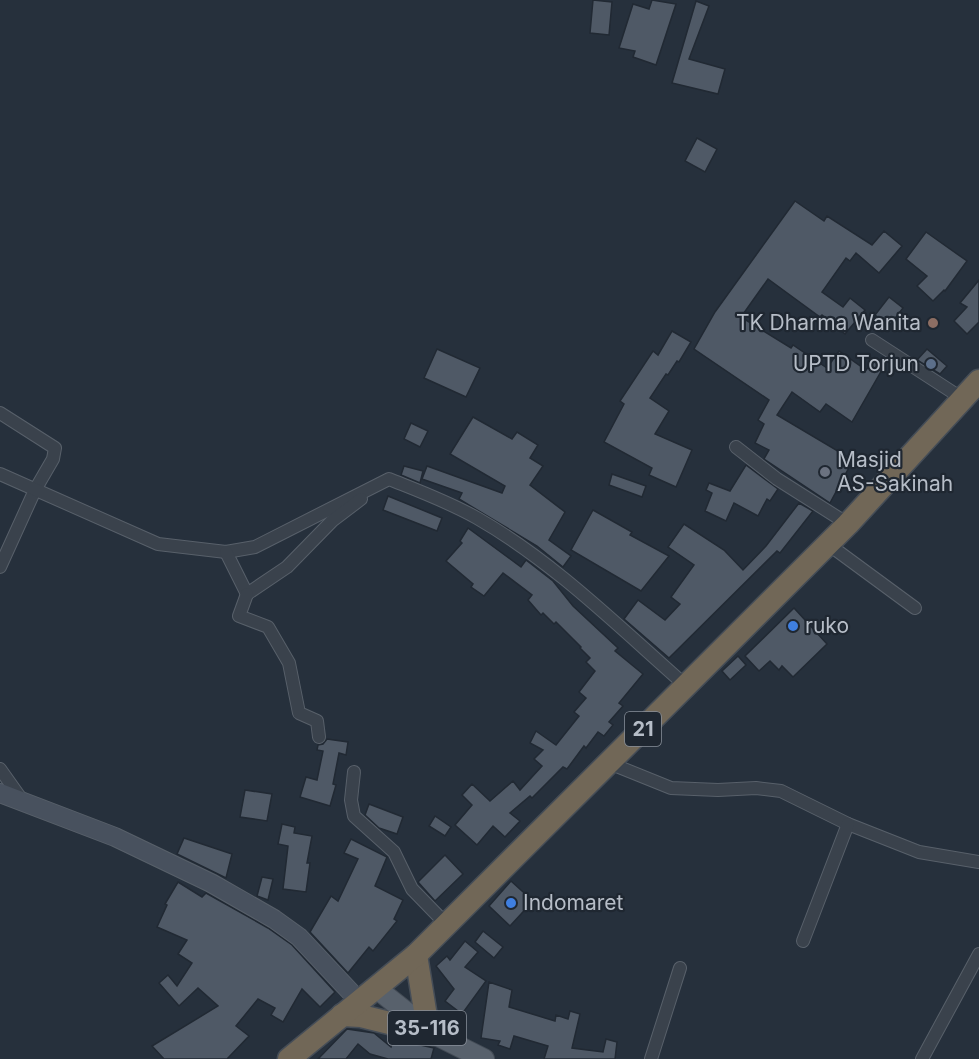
<svg xmlns="http://www.w3.org/2000/svg" width="979" height="1059" viewBox="0 0 979 1059" font-family="Inter,sans-serif">
	<style>
		.building { fill: #4f5966; stroke: #212933; stroke-width: 1.5 }
		.lines { fill: none; stroke-linecap: round; stroke-linejoin: round }
		.street-casing { stroke: #58606a; stroke-width: 14 }
		.secondary-casing { stroke: #58606a; stroke-width: 20 }
		.primary-casing { stroke: #434b55; stroke-width: 22 }
		.highway-casing { stroke: #454d57; stroke-width: 25 }
		.street { stroke: #3a424c; stroke-width: 12 }
		.secondary { stroke: #48515e; stroke-width: 18 }
		.primary { stroke: #58616c; stroke-width: 20 }
		.highway { stroke: #716757; stroke-width: 22 }
		.education-dot { fill: #8d6e63; stroke: #1f2731; stroke-width: 2 }
		.service-dot { fill: #5c6f8a; stroke: #1f2731; stroke-width: 2 }
		.worship-dot { fill: #6b7280; stroke: #1f2731; stroke-width: 2 }
		.shop-dot { fill: #3f7fe0; stroke: #1f2731; stroke-width: 2 }
		.labels { text-anchor: middle; stroke-width: 4.5; stroke-linejoin: round; paint-order: stroke }
		.shield { fill: #1f2731; stroke: #89909a; stroke-width: 1.5 }
		.shield-label { font-size: 20px; font-weight: bold; fill: #b6bdc7 }
		.poi-label { font-size: 21px; fill: #b6bdc7; stroke: #1f2731; text-anchor: start }
	</style>
	<rect width="100%" height="100%" fill="#26303c"/>
	<g class="building">
		<polygon points="593,0 612,2 609,35 590,33"/>
		<polygon points="652,0 676,4 656,65 633,57 635,51 619,48 633,4 649,9"/>
		<polygon points="696,1 709,6 689,59 725,69 718,94 672,83"/>
		<polygon points="697,138 717,149 705,172 685,161"/>
		<polygon points="795,201 824,221 827,216 872,245 884,231 902,246 879,273 856,253 850,261 846,258 822,292 843,307 850,298 865,310 845,334 822,315 820,317 768,279 741,317 791,348 793,345 827,368 839,351 866,370 874,361 883,368 852,422 826,404 820,412 792,392 777,415 853,460 830,503 764,459 769,450 755,443 764,424 758,420 769,400 694,349 715,312"/>
		<polygon points="926,232 967,261 945,291 944,290 933,301 917,286 927,276 906,259"/>
		<polygon points="979,280 979,322 967,334 954,321 967,307 960,303"/>
		<polygon points="889,297 903,308 889,326 875,315"/>
		<polygon points="672,331 691,342 679,362 677,361 668,375 666,374 650,398 669,411 655,434 692,450 676,487 649,475 652,468 604,442 624,404 620,401 653,351 658,355"/>
		<polygon points="437,349 480,368 466,397 424,378"/>
		<polygon points="927,349 947,366 940,374 917,360"/>
		<polygon points="473,417 512,439 517,432 538,445 530,458 543,466 530,485 565,512 549,540 571,556 563,567 537,546 459,499 462,493 422,479 427,466 502,493 505,486 450,454"/>
		<polygon points="411,423 428,431 420,447 404,439"/>
		<polygon points="746,465 778,489 770,501 767,499 758,516 734,503 726,521 705,511 712,493 706,490 709,483 730,491"/>
		<polygon points="404,466 423,471 420,483 401,475"/>
		<polygon points="612,474 646,486 642,497 609,485"/>
		<polygon points="388,496 442,518 437,531 383,510"/>
		<polygon points="799,503 813,511 780,553 777,551 669,658 624,619 638,600 665,620 680,604 671,597 694,565 668,547 684,524 724,550 743,570 766,546"/>
		<polygon points="593,510 632,532 630,535 669,556 641,591 571,550"/>
		<polygon points="468,528 521,567 526,560 553,581 573,606 618,648 615,651 643,674 619,703 623,706 609,722 613,725 604,736 598,732 586,748 584,746 567,769 563,767 532,798 530,796 510,813 520,821 505,837 493,826 477,845 455,825 472,805 462,795 472,784 490,801 513,781 520,790 542,766 534,759 543,750 530,743 536,731 556,745 579,716 574,712 586,698 579,692 595,671 586,662 590,658 580,648 581,647 556,622 554,624 543,613 541,615 528,600 532,595 503,573 484,596 471,587 473,584 446,561 462,543 460,541"/>
		<polygon points="794,608 827,644 793,677 782,666 779,670 770,661 759,671 745,656"/>
		<polygon points="738,656 746,665 730,680 722,671"/>
		<polygon points="327,739 348,742 346,755 339,753 333,784 336,785 330,806 300,797 306,777 317,780 323,751 317,750 318,745 323,744"/>
		<polygon points="245,790 272,794 267,821 240,817"/>
		<polygon points="369,804 403,817 397,834 379,828 365,815"/>
		<polygon points="435,816 451,827 445,836 429,826"/>
		<polygon points="282,824 295,827 294,833 312,836 307,863 310,863 306,892 283,889 288,846 278,844"/>
		<polygon points="184,838 232,854 226,878 177,854"/>
		<polygon points="351,839 387,857 375,886 403,900 394,919 397,921 373,951 369,947 348,973 310,932 331,896 338,901 358,859 344,853"/>
		<polygon points="445,855 463,874 435,901 418,882"/>
		<polygon points="262,877 273,879 268,900 257,896"/>
		<polygon points="511,881 533,901 510,926 489,906"/>
		<polygon points="178,882 202,897 206,893 268,928 292,945 335,992 320,1007 302,989 283,1022 271,1015 275,1008 258,999 236,1026 249,1036 227,1059 164,1059 152,1046 218,1006 198,988 179,1006 159,983 168,975 177,986 192,963 178,954 187,940 157,927 167,905 165,904"/>
		<polygon points="483,931 503,947 494,958 475,942"/>
		<polygon points="465,941 478,952 465,967 486,981 462,1014 445,1001 454,989 436,966 447,956 450,960"/>
		<polygon points="489,982 512,990 509,1007 555,1021 556,1015 568,1019 570,1011 580,1014 572,1048 603,1052 606,1039 617,1042 615,1059 544,1059 548,1046 514,1036 510,1049 498,1045 500,1041 481,1038"/>
		<polygon points="347,1029 374,1033 391,1047 393,1039 434,1048 431,1059 388,1059 370,1054 358,1044 346,1059 318,1059"/>
	</g>
	<g class="lines">
		<defs>
			<g id="street">
				<polyline points="872,340 963,399"/>
				<polyline points="0,413 55,448 53,459 35,490 0,567"/>
				<polyline points="736,447 777,479 848,524"/>
				<path d="M0 474 158 544 226 552 255 547 389 479C419 491 449 502 477 518 554 562 619 627 685 685"/>
				<polyline points="828,544 915,608"/>
				<polyline points="226,552 247,594 287,567 332,521 361,499"/>
				<polyline points="247,594 239,616 268,627 289,663 299,713 317,721 319,737"/>
				<polyline points="609,763 671,788 718,790 756,788 781,791 848,824 919,852 979,862"/>
				<polyline points="0,769 22,800"/>
				<polyline points="354,772 351,800 354,816 394,852 412,889 447,925"/>
				<polyline points="803,941 848,824"/>
				<polyline points="651,1059 680,968"/>
				<polyline points="922,1059 979,954"/>
			</g>
			<polyline id="secondary" points="0,793 115,837 211,883 274,919 299,937 359,1001"/>
			<polyline id="primary" points="376,988 434,1034 484,1059"/>
			<g id="highway">
				<polyline points="416,955 428,1029"/>
				<polyline points="342,1015 361,1016 434,1034"/>
				<polyline points="289,1059 416,955 848,524 979,381"/>
			</g>
		</defs>
		<use href="#street" class="street-casing"/>
		<use href="#secondary" class="secondary-casing"/>
		<use href="#primary" class="primary-casing"/>
		<use href="#highway" class="highway-casing"/>
		<use href="#street" class="street"/>
		<use href="#secondary" class="secondary"/>
		<use href="#primary" class="primary"/>
		<use href="#highway" class="highway"/>
	</g>
	<circle class="education-dot" cx="933" cy="323" r="6"/>
	<circle class="service-dot" cx="931" cy="364" r="6"/>
	<circle class="worship-dot" cx="825" cy="472" r="6"/>
	<g class="shop-dot">
		<circle cx="793" cy="626" r="6"/>
		<circle cx="511" cy="903" r="6"/>
	</g>
	<g class="labels">
		<g class="shield">
			<rect x="625" y="712" width="36" height="34" rx="4.5"/>
			<rect x="388" y="1011" width="78" height="34" rx="4.5"/>
		</g>
		<g class="shield-label">
			<text x="643" y="736">21</text>
			<text x="427" y="1035">35-116</text>
		</g>
		<g class="poi-label">
			<text x="921" y="330" text-anchor="end">TK Dharma Wanita</text>
			<text x="919" y="371" text-anchor="end">UPTD Torjun</text>
			<text x="837" y="467">Masjid<tspan x="837" dy="24">AS-Sakinah</tspan></text>
			<text x="805" y="633">ruko</text>
			<text x="523" y="910">Indomaret</text>
		</g>
	</g>
</svg>
